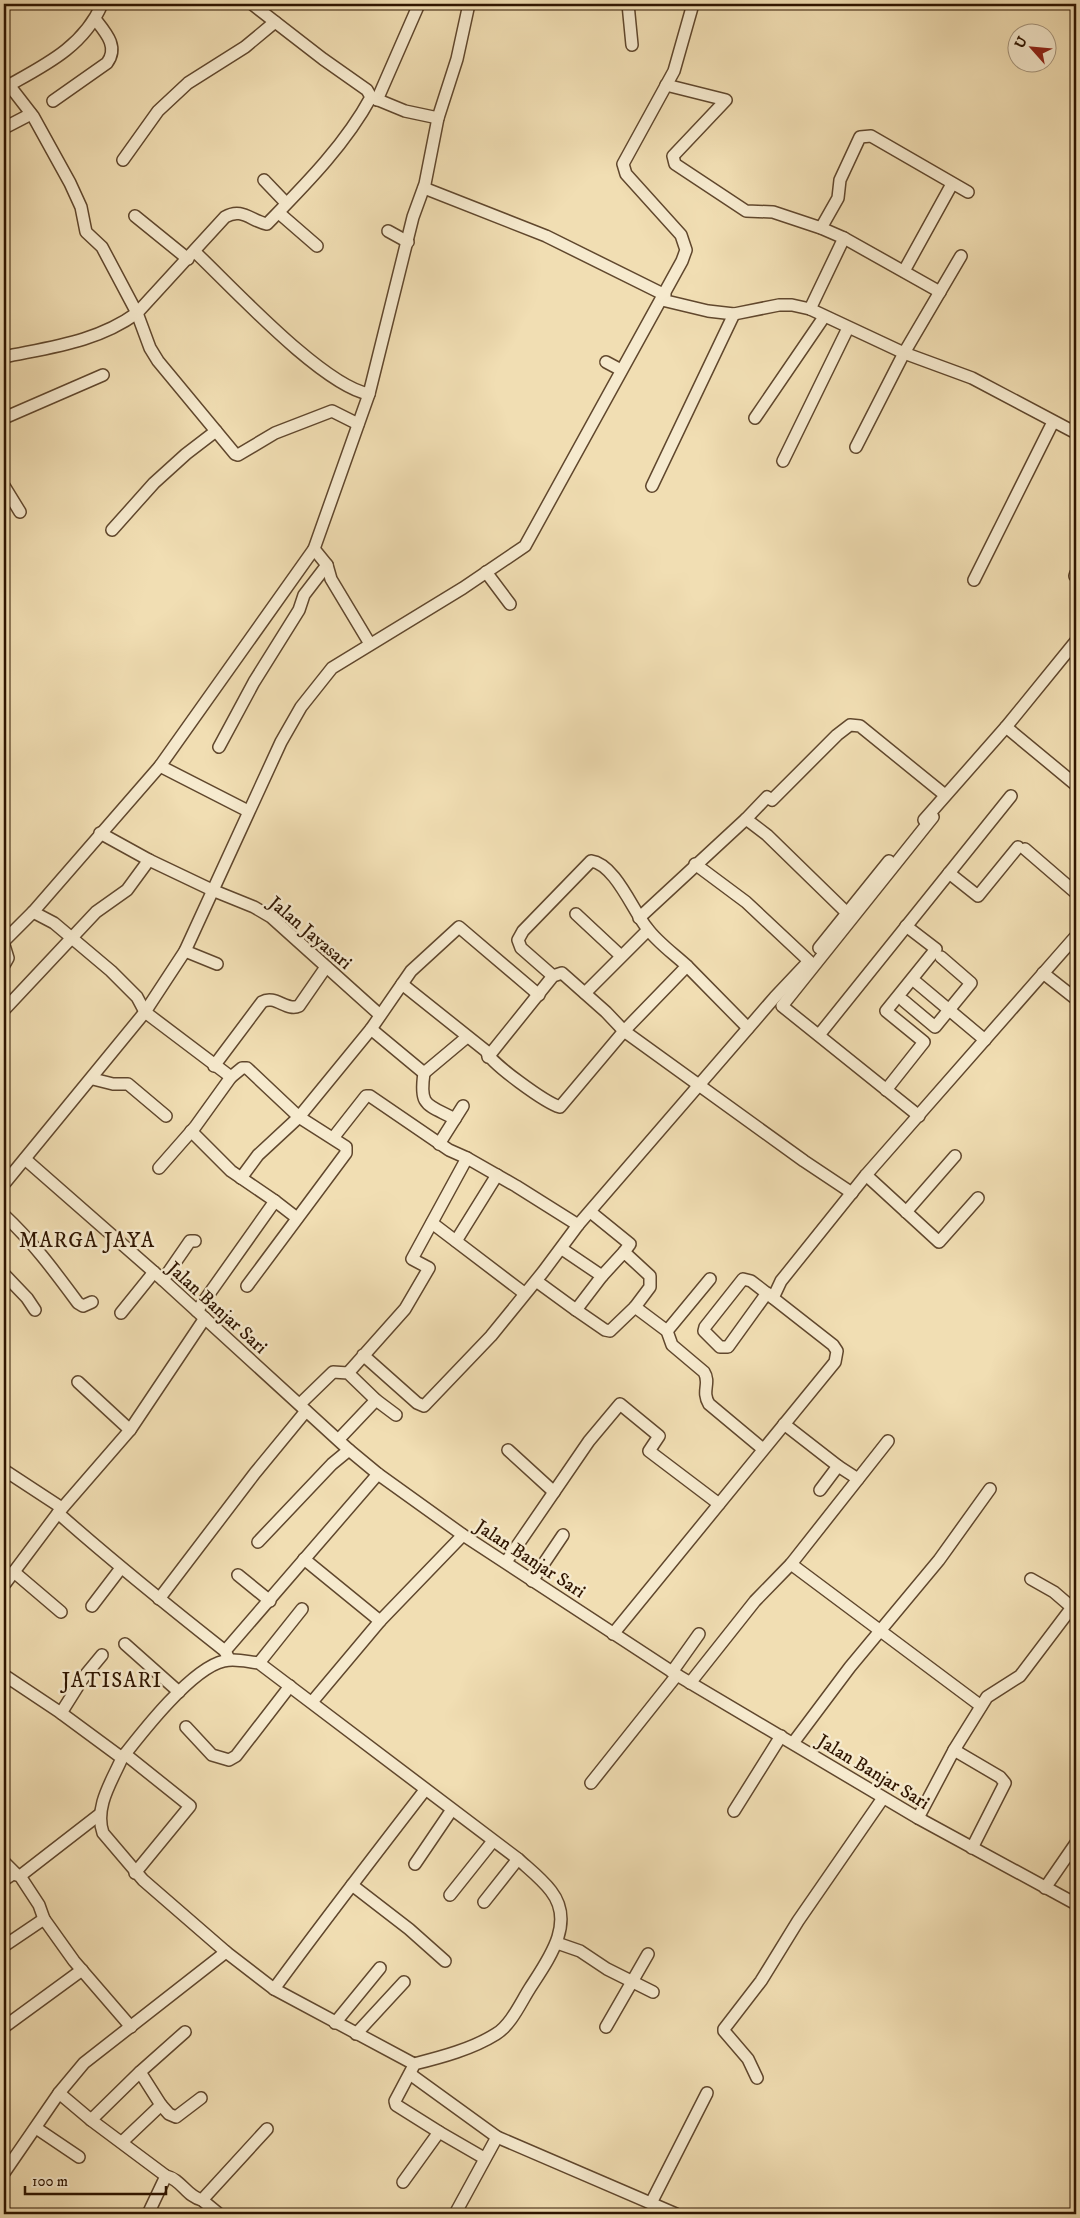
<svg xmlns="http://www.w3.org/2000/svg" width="1080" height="2218" viewBox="0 0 1080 2218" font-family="'IM FELL DW Pica',serif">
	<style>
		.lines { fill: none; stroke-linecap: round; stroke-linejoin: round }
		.minor-casing { stroke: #60472d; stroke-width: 14 }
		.minor { stroke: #f6eace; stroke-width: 11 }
		.labels { text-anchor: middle; stroke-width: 5; stroke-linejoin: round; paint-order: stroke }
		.street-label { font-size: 19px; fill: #2f1500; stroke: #f6eace }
		.quarter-label { font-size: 21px; letter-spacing: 1px; fill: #2f1500; stroke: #f6eace }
	</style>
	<rect width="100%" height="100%" fill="#f1deb3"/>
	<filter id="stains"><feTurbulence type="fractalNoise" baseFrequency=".004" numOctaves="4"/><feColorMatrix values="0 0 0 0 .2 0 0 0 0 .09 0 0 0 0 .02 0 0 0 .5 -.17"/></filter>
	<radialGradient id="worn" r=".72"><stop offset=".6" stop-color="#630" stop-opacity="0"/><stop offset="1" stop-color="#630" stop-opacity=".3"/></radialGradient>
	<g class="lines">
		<defs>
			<g id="minor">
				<polyline points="628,4 632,45"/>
				<polyline points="9,85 33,116 70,183 81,207 86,232 102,247 137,313 150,348 158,361 235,454 238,455 275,433 332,411 358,424"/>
				<polyline points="666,85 726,100 673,156 675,164 746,211 773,212 821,228 844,238 940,292"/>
				<path d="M4 88C43 66 83 48 102 4"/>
				<polyline points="371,97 405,111 438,118"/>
				<polyline points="377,100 419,4"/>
				<path d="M53 101 107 63C119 47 106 33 95 19"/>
				<polyline points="4,128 31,114"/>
				<polyline points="123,160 158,111 188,83 245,47 275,22"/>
				<polyline points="264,180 286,203"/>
				<polyline points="424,188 546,236 665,295"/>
				<polyline points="279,213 317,246"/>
				<polyline points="135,216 188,259"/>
				<polyline points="821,228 838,198 840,180 860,137 871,136 968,192"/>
				<polyline points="388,231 408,242"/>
				<path d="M195 252C232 287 323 386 369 394"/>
				<polyline points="904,271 952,184"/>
				<polyline points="662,300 708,311 734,314 779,305 792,305 810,309 904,353 972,378 1076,433"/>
				<polyline points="810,309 844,238"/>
				<path d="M4 357C51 347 97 342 137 313L225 217C242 207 251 221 267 224 305 185 345 145 371 97L367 90 323 59 252 4"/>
				<polyline points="606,362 621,370"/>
				<polyline points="4,418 103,375"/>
				<polyline points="755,418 824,317"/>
				<polyline points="856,447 904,353 961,256"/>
				<polyline points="783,461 848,328"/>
				<polyline points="4,486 20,512"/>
				<polyline points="652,486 734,314"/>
				<polyline points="112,530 154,483 186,454 216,431"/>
				<polyline points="314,549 327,565 331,579 370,644"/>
				<polyline points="486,572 510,604"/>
				<polyline points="1075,576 1076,573"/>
				<polyline points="974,580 1053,422"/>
				<polyline points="1006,727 1076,785"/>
				<polyline points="219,747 254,682 299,610 304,595 327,565"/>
				<polyline points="160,766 248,811"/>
				<polyline points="746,819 767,797 772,800 837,735 850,725 860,726 945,795"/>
				<polyline points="924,820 1006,727 1076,641"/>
				<polyline points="1025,849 1076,893"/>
				<polyline points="149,860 212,890 254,907 271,917 380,1015"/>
				<polyline points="949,873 978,896 1018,847"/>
				<polyline points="33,912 54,923 111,971 137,997 145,1012 231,1077 242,1068 247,1068 299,1117 371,1029 411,971 459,927 539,995"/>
				<polyline points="576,914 621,956"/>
				<polyline points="639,918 746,819 767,835 846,912"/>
				<polyline points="4,941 33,912 160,766 314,549 369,394 413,217 425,184 438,118 457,59 469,4"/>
				<polyline points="4,945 8,958 4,965"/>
				<polyline points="819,948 889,861"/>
				<polyline points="185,951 217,964"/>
				<polyline points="687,966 748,1028"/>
				<polyline points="1043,973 1076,999"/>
				<polyline points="917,983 985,1040"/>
				<path d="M402 984 486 1051C490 1063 546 1103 560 1107L624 1031 687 966C674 954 657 942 647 928 633 911 615 864 591 861L523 931 518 940 521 948 553 976"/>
				<polyline points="585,993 648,930"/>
				<polyline points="904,1001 935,1027 971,983 941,957"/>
				<polyline points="4,1010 96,912 127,890 149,860 100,833"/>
				<polyline points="371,1029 424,1073 467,1037"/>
				<polyline points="819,1035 1011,796"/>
				<polyline points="488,1057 553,976 562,973 606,1012 624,1031 804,1161 852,1193"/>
				<path d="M214 1066 262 1002C275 994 287 1012 299 1006L326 967"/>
				<path d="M424 1073C419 1107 427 1104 455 1119"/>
				<polyline points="93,1079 113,1084 128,1084 166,1116"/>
				<polyline points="886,1090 924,1042 886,1011 936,949 906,926"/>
				<polyline points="919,1116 782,1006 933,817"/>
				<polyline points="191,1131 231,1171 275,1201 197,1311"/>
				<polyline points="333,1138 366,1096 370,1096 449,1150 467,1158"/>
				<polyline points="439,1144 463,1106"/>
				<polyline points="25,1159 163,1280 349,1450 378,1474 463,1535 677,1675 918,1818 1076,1904"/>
				<polyline points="159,1168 195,1127 231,1077"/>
				<polyline points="866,1175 939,1242 978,1198"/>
				<polyline points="241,1178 258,1155 299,1117 346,1147 346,1153 247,1286"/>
				<polyline points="4,1184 145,1012 185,951 281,742 301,707 332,668 463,588 525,546 682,261 686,250 681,235 626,174 623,164 674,71 693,4"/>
				<polyline points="275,1201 297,1218"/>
				<polyline points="906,1212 955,1156"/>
				<polyline points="593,1214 630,1244 624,1252"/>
				<path d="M4 1215C33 1242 55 1272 78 1303L83 1306 92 1302"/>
				<polyline points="432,1223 524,1293"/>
				<polyline points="578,1225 775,997 809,961 746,902 695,864"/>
				<polyline points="456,1241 497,1175"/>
				<polyline points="565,1251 602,1276 576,1310 605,1330 610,1331 635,1307"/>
				<polyline points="4,1274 27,1298 35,1310"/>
				<path d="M602 1276 624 1252 650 1276V1287L635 1307 667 1331 672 1345 704 1372C711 1383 701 1391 709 1404L763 1449"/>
				<polyline points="163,1280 190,1241 195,1241"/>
				<polyline points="539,1283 576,1310"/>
				<polyline points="767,1293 728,1347 720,1347 704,1331 705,1327 743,1279 751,1281 773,1298"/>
				<polyline points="121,1313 154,1272"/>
				<polyline points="667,1331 710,1279"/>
				<polyline points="348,1373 405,1309 429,1268 412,1259 467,1158 516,1186 578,1225 543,1272 491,1336 424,1406 417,1403 363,1355"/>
				<polyline points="78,1382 130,1430"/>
				<polyline points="300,1404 333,1372 348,1373 376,1400 396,1415"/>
				<polyline points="784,1424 838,1466 820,1490"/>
				<polyline points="339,1439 376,1400"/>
				<polyline points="508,1450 554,1492"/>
				<polyline points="838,1466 858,1479"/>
				<polyline points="4,1470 62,1508"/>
				<path d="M58 1513C112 1561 168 1606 225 1651L228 1657"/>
				<polyline points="258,1542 332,1464 349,1450"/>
				<polyline points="304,1559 380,1621"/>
				<polyline points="506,1562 589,1441 620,1404 659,1436 649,1451 719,1504"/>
				<polyline points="791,1564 981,1706"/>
				<polyline points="14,1572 61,1612"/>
				<polyline points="238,1575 270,1601"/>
				<polyline points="1031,1579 1054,1592 1076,1611"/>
				<polyline points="532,1581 563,1535"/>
				<polyline points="4,1585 58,1513 130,1430 205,1318"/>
				<polyline points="159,1599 255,1473 306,1411"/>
				<polyline points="92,1606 121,1568"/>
				<polyline points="613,1634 835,1362 837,1351 833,1345 773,1298 781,1281 866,1175 1076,936"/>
				<polyline points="125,1644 179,1692"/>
				<polyline points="225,1651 378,1474"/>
				<polyline points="259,1663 302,1609"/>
				<polyline points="672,1672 699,1634"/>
				<path d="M4 1675 61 1713 122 1758C112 1781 94 1807 103 1833L143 1880 226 1952 274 1989 414 2064C442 2057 472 2049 496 2034 511 2025 521 2002 530 1988 548 1960 576 1923 551 1891 542 1879 529 1869 518 1859L259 1663C248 1662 235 1658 224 1661 192 1668 143 1731 122 1758"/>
				<polyline points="690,1683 755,1601 791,1564 888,1441"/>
				<polyline points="312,1702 380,1621 463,1535"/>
				<polyline points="61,1713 83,1678 102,1655"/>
				<polyline points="186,1727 212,1755 229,1760 236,1756 290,1686"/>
				<polyline points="793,1743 850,1667 939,1560 990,1489"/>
				<polyline points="954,1750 1000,1777 1005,1783 972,1848"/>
				<polyline points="125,1754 190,1806 135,1873"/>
				<polyline points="591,1783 677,1675"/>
				<polyline points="734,1811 781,1736"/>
				<polyline points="918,1818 954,1750 987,1697 1020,1676 1076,1602"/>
				<polyline points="4,1862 16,1874"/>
				<polyline points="415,1864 451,1811"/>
				<polyline points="20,1876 100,1814"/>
				<polyline points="4,1880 13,1874 20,1876 39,1905 44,1919"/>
				<polyline points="352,1885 409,1929 445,1961"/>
				<polyline points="1045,1888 1076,1843"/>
				<polyline points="450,1895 493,1841"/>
				<polyline points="484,1902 518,1859"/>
				<polyline points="557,1943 580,1951 607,1969 653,1992"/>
				<polyline points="4,1946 44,1919 74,1961 131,2027"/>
				<path d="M274 1989C323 1922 374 1856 425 1790"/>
				<polyline points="335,2023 380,1968"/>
				<polyline points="4,2027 82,1970"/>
				<polyline points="606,2027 648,1954"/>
				<polyline points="356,2034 404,1982"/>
				<polyline points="410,2074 497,2137 676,2214"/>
				<polyline points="757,2078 748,2059 724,2031 724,2029 761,1981 798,1921 883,1798"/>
				<polyline points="59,2093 91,2120 166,2176 148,2214"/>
				<polyline points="161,2105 169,2114 176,2117 201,2098"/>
				<polyline points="91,2120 140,2072"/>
				<polyline points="36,2128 79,2157"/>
				<polyline points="439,2132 484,2158"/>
				<polyline points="122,2142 161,2105 140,2072 185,2032"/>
				<polyline points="4,2173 59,2093 84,2063 226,1952"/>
				<path d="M166 2176C181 2179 187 2197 202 2200L267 2129"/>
				<polyline points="403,2182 439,2132 396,2105 395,2101 413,2067"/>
				<polyline points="202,2200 219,2214"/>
				<polyline points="651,2203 707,2093"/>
				<polyline points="455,2214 497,2137"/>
			</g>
		</defs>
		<use href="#minor" class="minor-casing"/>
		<use href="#minor" class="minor"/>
	</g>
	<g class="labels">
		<g class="street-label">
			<text transform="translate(311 932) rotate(40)" y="7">Jalan Jayasari</text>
			<text transform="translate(218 1307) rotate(42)" y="7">Jalan Banjar Sari</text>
			<text transform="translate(531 1558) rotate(33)" y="7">Jalan Banjar Sari</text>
			<text transform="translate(874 1771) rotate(31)" y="7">Jalan Banjar Sari</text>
		</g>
		<g class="quarter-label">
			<text x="87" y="1247">MARGA JAYA</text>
			<text x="112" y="1687">JATISARI</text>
		</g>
	</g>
	<rect width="1080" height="2218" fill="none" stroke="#f1deb3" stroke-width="20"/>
	<rect x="5" y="5" width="1070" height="2208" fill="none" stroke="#2f1500" stroke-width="2.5"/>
	<rect x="10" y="10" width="1060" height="2198" fill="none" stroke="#2f1500"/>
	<g transform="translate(1032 48) rotate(297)"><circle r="24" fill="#f6eace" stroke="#a6957c"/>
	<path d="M0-4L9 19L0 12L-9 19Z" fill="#8f2418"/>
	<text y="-8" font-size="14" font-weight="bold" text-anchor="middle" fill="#2f1500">U</text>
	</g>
	<path d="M25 2186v8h141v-8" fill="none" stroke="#2f1500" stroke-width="2.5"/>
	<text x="32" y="2186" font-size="15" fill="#2f1500" stroke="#f6eace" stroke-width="4" paint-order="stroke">100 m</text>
	<rect width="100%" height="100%" filter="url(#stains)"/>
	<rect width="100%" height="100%" fill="url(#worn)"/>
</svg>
